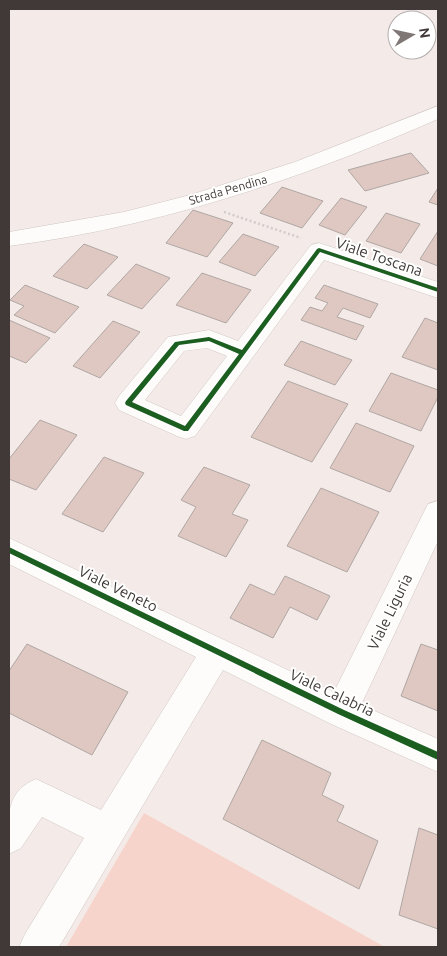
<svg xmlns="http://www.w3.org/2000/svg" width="447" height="956" viewBox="0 0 447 956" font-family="Ubuntu,sans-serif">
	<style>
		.green { fill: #f7d4cb }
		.building { fill: #e0c8c2; stroke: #afa7a4 }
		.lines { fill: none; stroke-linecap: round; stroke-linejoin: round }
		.minor-casing { stroke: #cfc7c5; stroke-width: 1 }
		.path { stroke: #d1cccb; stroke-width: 2.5; stroke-dasharray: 2 2.5; stroke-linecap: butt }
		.minor { fill: #fdfcfb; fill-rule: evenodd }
		.cycleway-casing { stroke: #fff; stroke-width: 3 }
		.cycleway { fill: #1b5e20; fill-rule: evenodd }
		.labels { text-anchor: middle; stroke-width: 4; stroke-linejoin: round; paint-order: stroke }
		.far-street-label { font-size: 12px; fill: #403937; stroke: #fff }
		.street-label { font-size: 15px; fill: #403937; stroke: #fff }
	</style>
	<rect width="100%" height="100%" fill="#f4eae7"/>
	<polygon class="green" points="144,813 385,947 66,947"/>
	<g class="building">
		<polygon points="411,153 429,173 365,191 348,170"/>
		<polygon points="282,187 323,201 302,228 260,213"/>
		<polygon points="438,188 438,205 429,202"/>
		<polygon points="341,198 367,207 345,235 319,225"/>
		<polygon points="193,210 233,223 207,257 166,243"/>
		<polygon points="386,213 420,224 401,253 366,241"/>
		<polygon points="438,231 438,266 420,259"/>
		<polygon points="243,234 279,247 255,276 219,262"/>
		<polygon points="84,244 118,257 87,289 53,276"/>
		<polygon points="136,264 170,278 142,309 107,295"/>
		<polygon points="202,273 251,290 226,323 176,305"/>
		<polygon points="25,285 79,307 55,333 14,315 24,306 10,300"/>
		<polygon points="324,285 378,304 370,318 343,308 337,317 364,326 356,340 301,320 310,307 322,311 328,303 315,298"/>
		<polygon points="425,318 438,323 438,370 402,357"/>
		<polygon points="9,320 50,338 26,363 9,356"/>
		<polygon points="113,321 140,332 100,378 73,366"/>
		<polygon points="301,341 352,360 335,385 284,365"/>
		<polygon points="391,373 438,390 438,397 421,431 369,411"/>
		<polygon points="288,381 348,404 312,462 251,437"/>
		<polygon points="40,420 77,435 36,490 9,479 9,459"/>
		<polygon points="356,423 414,446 390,492 330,468"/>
		<polygon points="104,457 144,473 103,532 62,514"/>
		<polygon points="204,467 250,485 232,514 248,520 226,557 178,536 196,507 181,500"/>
		<polygon points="321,488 379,512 347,572 287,546"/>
		<polygon points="285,576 330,596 317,620 290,607 273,638 230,618 250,584 274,595"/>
		<polygon points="27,644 128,692 92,755 9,713 9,671"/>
		<polygon points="421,644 438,650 438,711 401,696"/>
		<polygon points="262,740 331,773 322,795 344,806 337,821 378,841 359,889 223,819"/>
		<polygon points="419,828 438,835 438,929 399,915"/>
	</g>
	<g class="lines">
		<defs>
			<g id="minor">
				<path d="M438 106V119C301 179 157 227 9 246V232L124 212 190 195 295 162Z"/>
				<path d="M319 243 438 282V298L324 260 195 436 186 439 177 436 119 410 115 403 119 396 168 337 209 330 238 341 311 245ZM207 348 227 356 181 416 145 400 184 351Z"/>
				<path d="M438 501V541L361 705 438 739V772L329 723 223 670 59 947H19L25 934 84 838 42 817 21 848 9 854C9 823 2 793 36 779L101 810 196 657 9 564V538L334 692 428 504Z"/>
			</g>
		</defs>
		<use href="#minor" class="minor-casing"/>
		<polyline class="path" points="224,212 301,238"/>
		<use href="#minor" class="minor"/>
		<defs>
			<g id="cycleway">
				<path d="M319 248 438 288V292L320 252 188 431H184L126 405 125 403 126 401 175 342 209 337 242 350 317 249ZM209 341 239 354 185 426 132 402 179 345Z"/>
				<polygon points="9,547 344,710 438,752 438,760 338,714 9,553"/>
			</g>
		</defs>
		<use href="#cycleway" class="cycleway-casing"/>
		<use href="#cycleway" class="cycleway"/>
	</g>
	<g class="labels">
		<g class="far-street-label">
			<text transform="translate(228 190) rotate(-16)" y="4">Strada Pendina</text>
		</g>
		<g class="street-label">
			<text transform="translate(379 257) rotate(19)" y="5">Viale Toscana</text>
			<text transform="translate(118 589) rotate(26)" y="5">Viale Veneto</text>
			<text transform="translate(390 612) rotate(-64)" y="5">Viale Liguria</text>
			<text transform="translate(332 693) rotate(25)" y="5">Viale Calabria</text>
		</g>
	</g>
	<rect width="447" height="956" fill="none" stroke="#403937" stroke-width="20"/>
	<g transform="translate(412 35) rotate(81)"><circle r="24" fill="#ffffff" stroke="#b3b0af"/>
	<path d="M0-4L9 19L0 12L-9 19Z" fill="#7f7775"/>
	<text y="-8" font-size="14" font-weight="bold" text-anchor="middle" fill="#403937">N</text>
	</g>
</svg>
